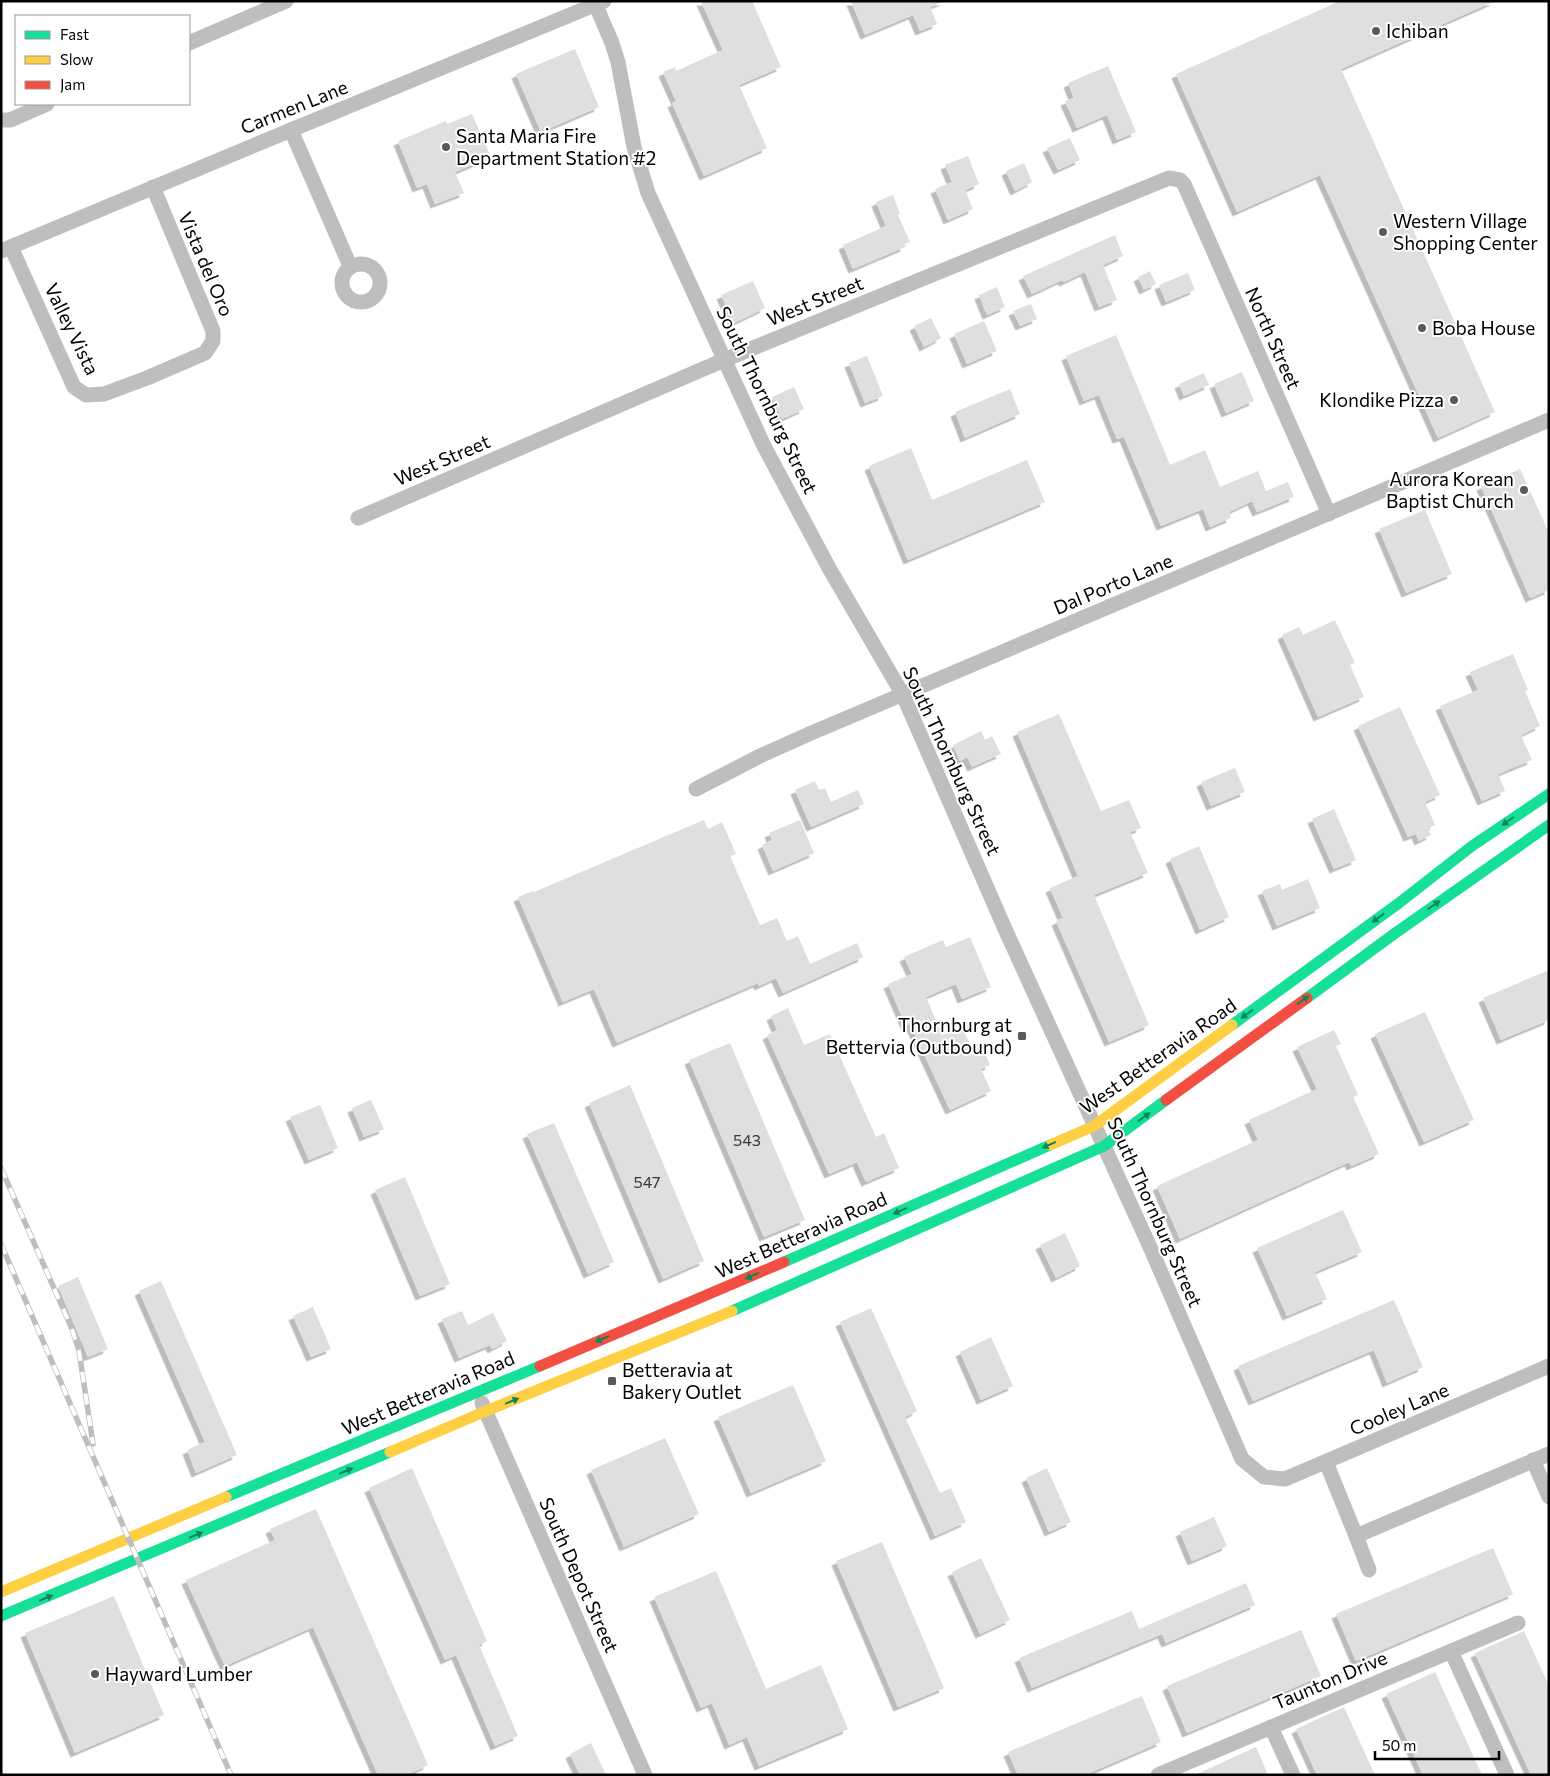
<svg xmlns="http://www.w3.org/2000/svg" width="1550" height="1776" viewBox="0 0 1550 1776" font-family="Commissioner,sans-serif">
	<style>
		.building { fill: #dfdfdf; filter: url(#shadow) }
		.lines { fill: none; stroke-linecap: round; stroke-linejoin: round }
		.street { stroke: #bebebe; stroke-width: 15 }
		.fast { stroke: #16e098; stroke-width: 11 }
		.slow { stroke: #ffcf43; stroke-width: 11 }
		.jam { stroke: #f24e42; stroke-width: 11 }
		.rail-casing { stroke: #bebebe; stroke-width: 5.5 }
		.rail { stroke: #fff; stroke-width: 4; stroke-dasharray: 11; stroke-linecap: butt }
		.oneway { fill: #0d865b }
		.poi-dot { fill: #595959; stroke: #fff; stroke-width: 2 }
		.labels { text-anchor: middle; stroke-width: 4; stroke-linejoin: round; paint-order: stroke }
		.number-label { font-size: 16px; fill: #383838 }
		.poi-label { font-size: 19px; fill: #000; stroke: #fff; text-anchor: start }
		.street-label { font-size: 19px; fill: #000; stroke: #fff }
	</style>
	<defs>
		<filter id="shadow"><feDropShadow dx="-4.5" dy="4.5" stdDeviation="0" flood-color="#0004"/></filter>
	</defs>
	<rect width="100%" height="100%" fill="#fff"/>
	<g class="building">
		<polygon points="701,1 752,1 781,67 739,85 767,148 704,176 672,103 676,101 663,72 675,67 676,71 723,50"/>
		<polygon points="851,1 945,1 930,7 937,24 920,31 913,15 865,35"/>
		<polygon points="1340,1 1495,1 1341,69 1495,412 1438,438 1320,175 1237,212 1176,74"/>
		<polygon points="575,49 599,107 541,132 516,74"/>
		<polygon points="1108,66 1136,132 1117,140 1107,115 1077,128 1065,101 1074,98 1068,83"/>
		<polygon points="472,114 491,157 455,172 464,193 435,204 427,184 417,188 398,141 446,121 447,124"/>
		<polygon points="1070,138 1080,160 1058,170 1047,148"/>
		<polygon points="968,156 979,184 965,190 973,209 948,220 935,189 952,182 945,165"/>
		<polygon points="1024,163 1032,182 1015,191 1006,171"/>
		<polygon points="893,195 900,214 898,215 910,242 904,244 905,247 853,269 843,245 886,226 876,202"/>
		<polygon points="1115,235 1123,256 1103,265 1117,300 1099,307 1085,272 1064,282 1062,280 1032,294 1023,276"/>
		<polygon points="1150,271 1156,284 1144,290 1138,277"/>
		<polygon points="1188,273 1195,290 1166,302 1159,285"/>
		<polygon points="753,281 765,308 734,323 721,295"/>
		<polygon points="997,287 1005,307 987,315 979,295"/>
		<polygon points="1031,304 1037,319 1020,326 1013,311"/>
		<polygon points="931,318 941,338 924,347 914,326"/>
		<polygon points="984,321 997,351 967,364 954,334"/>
		<polygon points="1116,335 1170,465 1205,450 1220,487 1258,471 1266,491 1288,482 1294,497 1257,512 1252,501 1229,512 1231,518 1210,527 1203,509 1161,526 1124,437 1117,439 1099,395 1084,401 1066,356"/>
		<polygon points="867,356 883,396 865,403 849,363"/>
		<polygon points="1242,372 1254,401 1226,413 1214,384"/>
		<polygon points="1204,373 1209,385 1184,396 1179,384"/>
		<polygon points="794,387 804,409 782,419 772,397"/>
		<polygon points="1010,389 1020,414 965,438 955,412"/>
		<polygon points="911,448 932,500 1027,460 1045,502 908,560 869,466"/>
		<polygon points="1520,469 1549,533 1549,590 1530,598 1481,486"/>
		<polygon points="1425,510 1452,574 1406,593 1379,529"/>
		<polygon points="1335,620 1355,663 1350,665 1364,697 1318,717 1282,635 1299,627 1303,635"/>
		<polygon points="1513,654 1528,690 1525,691 1540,726 1521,735 1532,760 1498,774 1505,791 1482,801 1440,706 1478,690 1470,672"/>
		<polygon points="1400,707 1440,795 1425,802 1435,825 1428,829 1431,835 1419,841 1416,834 1408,837 1358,726"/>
		<polygon points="1059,714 1101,811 1129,800 1141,828 1130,832 1148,873 1094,895 1149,1025 1109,1042 1056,921 1063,918 1050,888 1078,876 1017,732"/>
		<polygon points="981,731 985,740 992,736 1001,754 972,767 967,757 960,761 953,745"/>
		<polygon points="1235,768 1245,792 1211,806 1201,782"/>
		<polygon points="815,781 819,790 825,788 831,802 858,790 864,804 811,827 795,790"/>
		<polygon points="1334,809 1356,860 1334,869 1312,819"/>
		<polygon points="704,820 708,829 722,822 736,854 730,856 760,925 777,918 787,941 798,936 810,964 857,943 863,957 783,993 776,978 759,986 758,983 617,1043 594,989 563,1002 518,897 533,891 534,892"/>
		<polygon points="800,820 814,853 773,871 762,845 772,840 769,833"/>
		<polygon points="1199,846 1229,917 1200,930 1170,859"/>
		<polygon points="1308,879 1320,908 1277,926 1262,891 1280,884 1282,890"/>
		<polygon points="970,937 991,987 962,999 956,984 926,997 942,1035 962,1027 971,1047 980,1042 990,1065 981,1069 991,1091 950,1110 910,1024 906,1026 888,984 912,974 904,957 943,940 946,947"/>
		<polygon points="1549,970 1549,1020 1501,1040 1483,998"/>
		<polygon points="788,1008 804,1045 830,1034 876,1137 884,1133 899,1168 866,1182 857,1162 829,1174 767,1035 777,1030 771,1016"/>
		<polygon points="1425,1012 1474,1120 1424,1142 1375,1034"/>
		<polygon points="1334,1030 1341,1044 1336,1046 1358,1095 1353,1097 1379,1154 1351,1166 1349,1162 1180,1239 1157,1186 1258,1140 1249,1120 1317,1089 1297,1047"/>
		<polygon points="730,1043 805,1220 764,1237 689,1060"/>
		<polygon points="630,1085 704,1261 663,1279 589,1103"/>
		<polygon points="371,1100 384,1129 364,1137 352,1108"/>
		<polygon points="320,1105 338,1148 309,1160 290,1117"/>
		<polygon points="554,1123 614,1262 588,1274 527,1134"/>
		<polygon points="405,1177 450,1284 420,1296 375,1190"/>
		<polygon points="1343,1210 1362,1252 1315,1272 1327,1299 1287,1316 1257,1248"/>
		<polygon points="1065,1233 1080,1266 1056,1278 1040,1245"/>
		<polygon points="78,1277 108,1349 88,1357 58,1286"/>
		<polygon points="161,1281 237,1455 196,1473 187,1450 205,1442 139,1291"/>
		<polygon points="1394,1300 1423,1367 1387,1383 1374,1350 1253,1401 1238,1366"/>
		<polygon points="313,1307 331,1349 311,1357 293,1316"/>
		<polygon points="871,1308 917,1411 905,1417 940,1493 951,1488 966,1522 935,1536 840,1322"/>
		<polygon points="462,1311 468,1325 493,1313 507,1341 492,1349 490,1345 459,1358 442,1319"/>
		<polygon points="991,1337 1013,1386 981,1400 960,1352"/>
		<polygon points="793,1385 826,1461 751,1493 718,1417"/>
		<polygon points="665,1438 699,1514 624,1547 591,1470"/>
		<polygon points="412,1468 487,1641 479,1645 518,1736 495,1746 456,1655 445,1660 369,1488"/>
		<polygon points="1047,1468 1071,1522 1049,1532 1026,1478"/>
		<polygon points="316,1509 428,1765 407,1775 378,1775 313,1627 225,1666 186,1580 275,1540 270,1529"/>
		<polygon points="1214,1517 1227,1546 1192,1561 1180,1532"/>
		<polygon points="882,1542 944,1688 898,1707 836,1561"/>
		<polygon points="1493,1548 1513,1594 1356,1661 1336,1614"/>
		<polygon points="981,1558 1010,1620 980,1634 952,1572"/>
		<polygon points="716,1571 766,1689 821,1665 848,1729 759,1766 747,1737 729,1745 712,1703 701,1708 654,1597"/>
		<polygon points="1246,1583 1255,1605 1166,1643 1162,1634 1032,1688 1019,1658 1132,1611 1139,1629"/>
		<polygon points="114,1596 164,1715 75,1753 25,1633"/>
		<polygon points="1301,1630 1321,1676 1187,1733 1167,1686"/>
		<polygon points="1524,1631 1549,1686 1549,1775 1531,1775 1475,1653"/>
		<polygon points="1435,1672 1482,1775 1423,1775 1386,1694"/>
		<polygon points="1142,1696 1161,1742 1085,1775 1018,1775 1008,1752"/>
		<polygon points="1344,1707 1375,1775 1317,1775 1296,1729"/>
		<polygon points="591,1743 606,1775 580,1775 570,1754"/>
		<polygon points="1256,1747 1268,1775 1195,1775"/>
	</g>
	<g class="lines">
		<g class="street">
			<polyline points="594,1 612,43 618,62 634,147 648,193 764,446 829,568 903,695 1005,929 1150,1247 1242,1459 1264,1477 1285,1479 1549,1366"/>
			<polyline points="189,43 286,1"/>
			<polyline points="1,120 10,120 47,104"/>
			<polyline points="291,130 350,266"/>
			<polyline points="11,247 74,387 86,395 104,394 147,378 205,353 213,341 213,331 153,187"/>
			<polyline points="1,251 291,130 604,1"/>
			<circle cx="361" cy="283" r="19"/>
			<polyline points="358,518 724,360 1169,178 1180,180 1184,184 1329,514"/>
			<polyline points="696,789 760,756 809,734 1549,420"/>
			<polyline points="482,1403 645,1775"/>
			<polyline points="1533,1460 1549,1497"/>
			<polyline points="1326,1462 1356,1536 1549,1454"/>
			<polyline points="1356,1536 1369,1570"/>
			<polyline points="1451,1651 1507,1775"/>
			<polyline points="1271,1727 1293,1775"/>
			<polyline points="1158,1775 1518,1623"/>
		</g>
		<g class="fast">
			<polyline points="1307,998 1394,934 1549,825"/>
			<polyline points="1232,1025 1399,903 1472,846 1549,794"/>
			<polyline points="784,1262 1050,1145"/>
			<polyline points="732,1311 1104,1146 1166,1100"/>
			<polyline points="226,1497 540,1366"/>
			<polyline points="1,1616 390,1452"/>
		</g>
		<g class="slow">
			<polyline points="1050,1145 1094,1126 1232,1025"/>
			<polyline points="390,1452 486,1411 732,1311"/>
			<polyline points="1,1592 226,1497"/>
		</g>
		<g class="jam">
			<polyline points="1166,1100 1307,998"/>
			<polyline points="540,1366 784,1262"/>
		</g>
		<defs>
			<g id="rail">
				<polyline points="1,1168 72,1329 79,1351 93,1444"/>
				<polyline points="1,1244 231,1775"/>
			</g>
		</defs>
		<use href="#rail" class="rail-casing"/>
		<use href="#rail" class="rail"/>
	</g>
	<defs><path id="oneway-solid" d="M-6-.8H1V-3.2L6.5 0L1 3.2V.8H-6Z" transform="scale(1.25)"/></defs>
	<g class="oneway">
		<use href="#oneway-solid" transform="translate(1508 821) rotate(145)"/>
		<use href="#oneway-solid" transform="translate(1434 905) rotate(-35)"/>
		<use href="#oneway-solid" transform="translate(1378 918) rotate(144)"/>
		<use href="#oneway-solid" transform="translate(1303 1000) rotate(-36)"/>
		<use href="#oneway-solid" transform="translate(1247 1014) rotate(144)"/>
		<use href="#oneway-solid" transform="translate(1144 1117) rotate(-36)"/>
		<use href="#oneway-solid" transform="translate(1049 1145) rotate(156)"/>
		<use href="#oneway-solid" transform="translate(900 1211) rotate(156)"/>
		<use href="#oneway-solid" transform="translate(752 1276) rotate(156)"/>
		<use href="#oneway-solid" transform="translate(602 1339) rotate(157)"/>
		<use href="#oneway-solid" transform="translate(512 1401) rotate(-22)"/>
		<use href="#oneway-solid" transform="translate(346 1471) rotate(-23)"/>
		<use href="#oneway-solid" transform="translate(196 1535) rotate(-23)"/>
		<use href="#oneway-solid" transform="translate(46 1598) rotate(-22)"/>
	</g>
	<g class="poi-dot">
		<circle cx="1376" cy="31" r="5"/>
		<circle cx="446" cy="147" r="5"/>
		<circle cx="1383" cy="232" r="5"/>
		<circle cx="1422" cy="328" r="5"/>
		<circle cx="1454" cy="400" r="5"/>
		<circle cx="1524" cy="490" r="5"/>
		<rect x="1017" y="1031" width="10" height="10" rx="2.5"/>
		<rect x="607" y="1376" width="10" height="10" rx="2.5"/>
		<circle cx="95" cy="1674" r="5"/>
	</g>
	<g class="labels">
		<g class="number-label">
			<text x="747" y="1146">543</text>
			<text x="647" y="1188">547</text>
		</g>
		<g class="poi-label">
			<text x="1386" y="38">Ichiban</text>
			<text x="456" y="143">Santa Maria Fire<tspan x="456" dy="22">Department Station #2</tspan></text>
			<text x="1393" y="228">Western Village<tspan x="1393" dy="22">Shopping Center</tspan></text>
			<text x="1432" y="335">Boba House</text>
			<text x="1444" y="407" text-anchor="end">Klondike Pizza</text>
			<text x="1514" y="486" text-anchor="end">Aurora Korean<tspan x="1514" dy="22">Baptist Church</tspan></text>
			<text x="1012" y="1032" text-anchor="end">Thornburg at<tspan x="1012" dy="22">Bettervia (Outbound)</tspan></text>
			<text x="622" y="1377">Betteravia at<tspan x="622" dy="22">Bakery Outlet</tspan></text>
			<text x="105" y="1681">Hayward Lumber</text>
		</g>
		<g class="street-label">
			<text transform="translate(294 107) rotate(-22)" y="7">Carmen Lane</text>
			<text transform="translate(206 264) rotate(67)" y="7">Vista del Oro</text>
			<text transform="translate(815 301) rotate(-22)" y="7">West Street</text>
			<text transform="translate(72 329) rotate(64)" y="7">Valley Vista</text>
			<text transform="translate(1273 338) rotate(66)" y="7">North Street</text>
			<text transform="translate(767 400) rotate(64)" y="7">South Thornburg Street</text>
			<text transform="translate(442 460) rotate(-23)" y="7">West Street</text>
			<text transform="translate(1113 584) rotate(-23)" y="7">Dal Porto Lane</text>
			<text transform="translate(952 761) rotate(65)" y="7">South Thornburg Street</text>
			<text transform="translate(1158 1056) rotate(-35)" y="7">West Betteravia Road</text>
			<text transform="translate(1155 1212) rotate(66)" y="7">South Thornburg Street</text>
			<text transform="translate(801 1235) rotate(-24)" y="7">West Betteravia Road</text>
			<text transform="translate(428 1393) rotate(-23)" y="7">West Betteravia Road</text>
			<text transform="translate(1399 1409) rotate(-23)" y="7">Cooley Lane</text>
			<text transform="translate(579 1575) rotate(66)" y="7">South Depot Street</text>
			<text transform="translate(1330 1680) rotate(-23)" y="7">Taunton Drive</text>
		</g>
	</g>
	<rect width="1550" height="1776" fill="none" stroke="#000000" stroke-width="5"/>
	<rect x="15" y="15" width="175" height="90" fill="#ffffff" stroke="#999999"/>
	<rect x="25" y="31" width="25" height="8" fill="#16e098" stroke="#999999"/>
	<text x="60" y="40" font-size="15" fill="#000000">Fast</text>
	<rect x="25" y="56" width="25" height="8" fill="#ffcf43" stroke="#999999"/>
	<text x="60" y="65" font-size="15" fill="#000000">Slow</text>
	<rect x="25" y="81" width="25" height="8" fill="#f24e42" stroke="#999999"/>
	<text x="60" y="90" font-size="15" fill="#000000">Jam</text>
	<path d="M1375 1751v8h124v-8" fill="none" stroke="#000000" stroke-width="2.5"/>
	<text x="1382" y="1751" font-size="15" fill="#000000" stroke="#ffffff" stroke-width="4" paint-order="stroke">50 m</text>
</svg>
